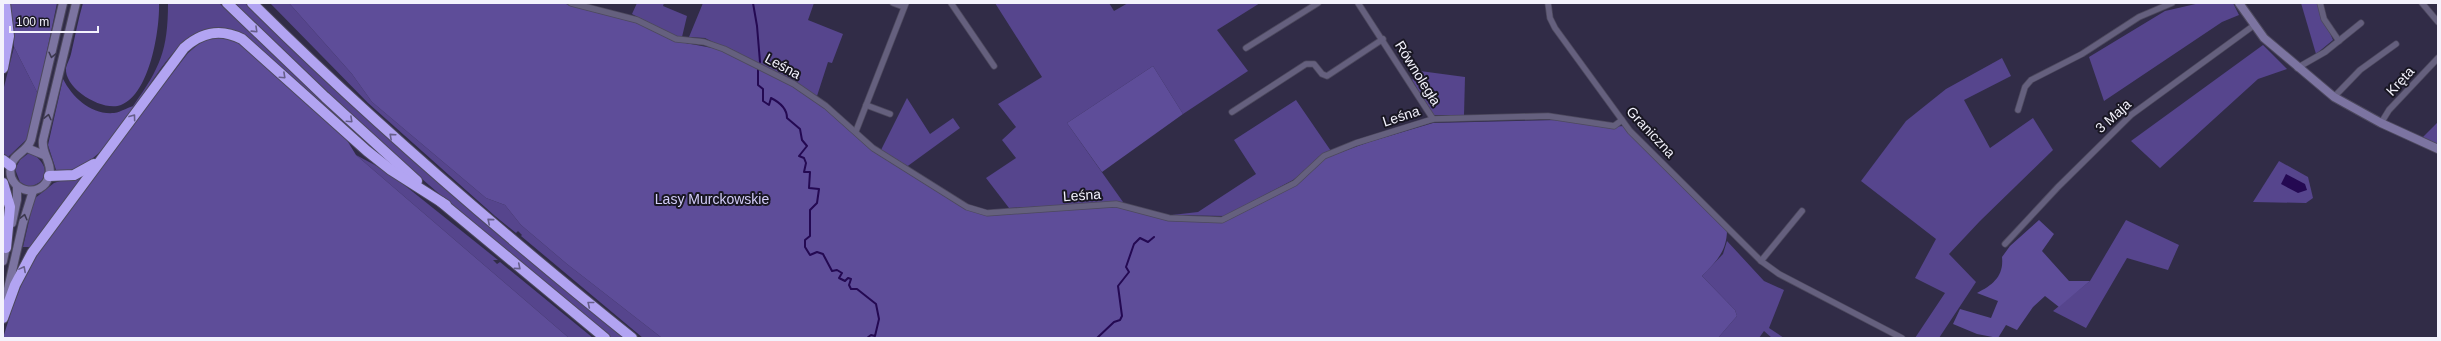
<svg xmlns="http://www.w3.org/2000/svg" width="2441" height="341" viewBox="0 0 2441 341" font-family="Arial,sans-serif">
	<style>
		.green { fill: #56458d }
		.forest { fill: #5e4d99 }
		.water { fill: #240952 }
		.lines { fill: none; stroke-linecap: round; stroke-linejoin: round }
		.stream { stroke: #240952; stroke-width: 2 }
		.street-casing { stroke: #4d495e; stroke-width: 7 }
		.secondary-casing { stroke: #4d495e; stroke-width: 10 }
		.highway-casing { stroke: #4d495e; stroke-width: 12 }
		.street { stroke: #65607e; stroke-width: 5.5 }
		.secondary { stroke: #7c74a1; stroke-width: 8 }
		.highway { stroke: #b2a4f2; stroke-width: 10 }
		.oneway { stroke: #665e8a }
		.oneway2 { stroke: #3c384f }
		.labels { text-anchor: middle; stroke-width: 4; stroke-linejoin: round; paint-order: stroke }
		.street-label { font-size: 14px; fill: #f3f2fc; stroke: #191723 }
		.park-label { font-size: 14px; fill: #d3cdf8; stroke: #191723 }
	</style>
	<rect width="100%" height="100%" fill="#312c47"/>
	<g class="green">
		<path d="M168 3H219L382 157 249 39C195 0 162 69 135 106H133C160 68 168 51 168 3Z"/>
		<polygon points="234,3 246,3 277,33 625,338 611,338 468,219 390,151"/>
		<polygon points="270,3 289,3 352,74 372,102 486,198 505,205 521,225 567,264 662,338 643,338 521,236 522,235 518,231 516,233 495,216 368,103"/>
		<polygon points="637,3 664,3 663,6 687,16 682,37 676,37 632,14"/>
		<polygon points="703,3 814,3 808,20 843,34 832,63 828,62 817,96 705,38 689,37"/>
		<polygon points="995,3 1109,3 1114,11 1128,3 1260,3 1217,30 1248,71 1183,114 1153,66 1067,123 1123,202 1009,208 986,178 1016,158 1002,140 1016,127 998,104 1042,77"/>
		<polygon points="2200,3 2233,3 2239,15 2222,22 2104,101 2089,57 2165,11"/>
		<polygon points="2301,3 2317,3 2333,40 2316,54"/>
		<polygon points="2263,45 2287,69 2258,79 2160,168 2131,141"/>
		<polygon points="14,47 38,94 27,139 8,157 3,153 3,91"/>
		<polygon points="2002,58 2011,76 1964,100 1990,148 2033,118 2053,150 1980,221 1949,254 1976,282 1939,338 1915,338 1945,293 1915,278 1936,239 1861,181 1906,121 1946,89"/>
		<polygon points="1420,71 1465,77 1464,115 1433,115 1412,80"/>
		<polygon points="907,98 930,134 953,118 960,128 905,168 881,150"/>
		<polygon points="1296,100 1331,151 1293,180 1225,216 1172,215 1198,212 1256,174 1234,140"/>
		<polygon points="2438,122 2438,144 2422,138"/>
		<path d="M30 152C40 158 51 170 41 181 38 184 33 185 30 188L20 182 15 169 20 160Z"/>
		<polygon points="356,155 388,172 498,260 493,260 497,264 500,262 593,338 569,338"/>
		<polygon points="2279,161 2308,177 2313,198 2306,203 2253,202"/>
		<polygon points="91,171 30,247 23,247 34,199 54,183"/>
		<polygon points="2126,220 2179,245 2168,270 2127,258 2086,328 2053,311 2090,281"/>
		<polygon points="1727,241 1764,281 1784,290 1769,328 1784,338 1772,338 1764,331 1759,338 1718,338 1737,316 1735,310 1702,276 1723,254"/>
	</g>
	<g class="forest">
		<polygon points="9,3 57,3 38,94 14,47"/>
		<path d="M83 3H159C160 29 150 94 121 105 103 112 64 89 66 68 67 63 70 59 71 54 75 37 78 20 83 3Z"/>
		<path d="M289 3H562L636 22 675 41 723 50 791 84 824 107 872 150 966 208 985 215 1117 207 1170 220 1224 222 1289 189 1325 158 1369 142 1433 123 1558 120 1609 127 1624 126 1727 230C1727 251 1716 262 1702 276L1735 310 1737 316 1718 338H662L567 264 521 225 505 205 486 198 372 102 352 74Z"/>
		<polygon points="216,37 234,40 241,44 345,137 356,155 569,338 3,338 12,309 29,265 94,175 188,53 201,42"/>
		<polygon points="1153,66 1183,114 1102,172 1067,123"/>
		<path d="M63 79C73 98 91 115 114 113 122 112 129 106 135 106 111 137 98 168 57 173L48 145Z"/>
		<path d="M2039 220 2054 234 2042 251 2069 281H2090L2059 307 2045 296 2033 307 2017 330 2006 325 1998 338 1977 334 1953 324 1960 309 1991 318 1998 301 1977 293C1993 285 2004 276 2002 257L2010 246Z"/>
	</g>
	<polygon class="water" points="2286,174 2305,184 2307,190 2298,193 2281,184"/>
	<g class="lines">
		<g class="stream">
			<polyline points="753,3 757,26 760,62"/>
			<path d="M758 69V85L763 89V101L769 105 771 98C779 102 787 109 787 118L800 129 802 140 807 146 799 156 804 158 806 163 804 172H810L809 188 819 189 817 203 810 210V236L805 240V247L810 255 817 252 823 254 832 271 837 270 842 273 839 278 845 281 848 278 851 279 849 285 851 289H857L876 304 879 319 875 336 871 335 867 338"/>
			<polyline points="1097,338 1114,322 1120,320 1122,316 1118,286 1129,272 1126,267 1134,244 1140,238 1148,242 1154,237"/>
		</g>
		<defs>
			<g id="street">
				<polyline points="571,3 637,20 676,39 704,42 724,49 794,84 826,106 873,148 967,207 987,213 1116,204 1169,218 1222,220 1295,183 1324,156 1356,143 1433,119 1548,116 1614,126 1622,120"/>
				<polyline points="893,3 904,7"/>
				<polyline points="951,3 994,66"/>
				<polyline points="1358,3 1433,119"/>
				<polyline points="1548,3 1550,18 1555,28 1630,131 1761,261 1779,274 1902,338"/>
				<polyline points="2320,3 2324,19 2339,41"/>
				<polyline points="2422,3 2438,22"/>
				<polyline points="1246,48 1318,3"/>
				<polyline points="2297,68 2325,52 2361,23"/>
				<polyline points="2334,97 2360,70 2396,44"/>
				<polyline points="866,105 890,114"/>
				<polyline points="2018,110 2025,87 2031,80 2082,54 2139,17 2172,3"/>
				<polyline points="1232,112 1306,64 1314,64 1322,74 1327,76 1383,39"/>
				<polyline points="2381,123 2389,110 2438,58"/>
				<polyline points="856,131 906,3"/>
				<polyline points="2005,244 2058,187 2131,115 2253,26"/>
				<polyline points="1761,261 1802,211"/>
			</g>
			<g id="secondary">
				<path d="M63 3 31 140C27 152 13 154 11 166 5 191 42 201 49 176 53 163 41 154 43 140L76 3"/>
				<polyline points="2239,3 2264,38 2334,97 2381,123 2438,149"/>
				<polyline points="27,148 44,155"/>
				<polyline points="12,223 17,200 17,187"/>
				<polyline points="3,261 7,242"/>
				<polyline points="5,302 23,223 33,191"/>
			</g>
			<g id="highway">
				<polyline points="227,3 325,97 417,181"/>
				<path d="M252 3C372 122 500 232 632 338"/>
				<polyline points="3,68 9,36 5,3"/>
				<polyline points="3,160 11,166"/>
				<polyline points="49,176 74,175 94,164"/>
				<polyline points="3,183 10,207 6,248"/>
				<polyline points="441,202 605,338"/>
				<path d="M3 318 15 285 32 253 184 48C202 32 220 28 242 39L367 151 391 170 446 205"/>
			</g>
		</defs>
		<use href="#street" class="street-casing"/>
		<use href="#secondary" class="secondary-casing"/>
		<use href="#highway" class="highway-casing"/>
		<use href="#street" class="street"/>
		<use href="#secondary" class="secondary"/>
		<use href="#highway" class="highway"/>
	</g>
	<defs><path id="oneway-chevron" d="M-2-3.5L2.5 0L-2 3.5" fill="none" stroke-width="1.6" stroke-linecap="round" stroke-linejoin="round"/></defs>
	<g class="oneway">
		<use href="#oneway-chevron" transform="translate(255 30) rotate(44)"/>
		<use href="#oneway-chevron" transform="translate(283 76) rotate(43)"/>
		<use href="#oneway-chevron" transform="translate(133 117) rotate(-54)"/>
		<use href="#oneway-chevron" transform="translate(350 120) rotate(43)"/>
		<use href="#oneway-chevron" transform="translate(392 136) rotate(-138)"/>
		<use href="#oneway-chevron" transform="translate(490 221) rotate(-140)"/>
		<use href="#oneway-chevron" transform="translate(518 267) rotate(40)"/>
		<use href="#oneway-chevron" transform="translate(23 269) rotate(-62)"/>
		<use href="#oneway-chevron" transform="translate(590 304) rotate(-141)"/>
	</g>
	<g class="oneway2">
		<use href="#oneway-chevron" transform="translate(52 55) rotate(103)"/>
		<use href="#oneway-chevron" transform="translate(48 117) rotate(-77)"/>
		<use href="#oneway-chevron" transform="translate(24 217) rotate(-76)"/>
	</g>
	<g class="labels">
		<g class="street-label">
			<text transform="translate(783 66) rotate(28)" y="5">Leśna</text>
			<text transform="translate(1418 73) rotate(58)" y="5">Równoległa</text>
			<text transform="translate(2400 81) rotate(-47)" y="5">Kręta</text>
			<text transform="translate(1401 116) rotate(-18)" y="5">Leśna</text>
			<text transform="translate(2113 116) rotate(-42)" y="5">3 Maja</text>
			<text transform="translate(1651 132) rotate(47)" y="5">Graniczna</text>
			<text transform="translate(1082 195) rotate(-4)" y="5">Leśna</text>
		</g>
		<g class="park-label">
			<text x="712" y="204">Lasy Murckowskie</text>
		</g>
	</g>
	<rect width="2441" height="341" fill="none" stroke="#f3f2fc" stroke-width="8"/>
	<path d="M10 26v6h88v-6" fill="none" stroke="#f3f2fc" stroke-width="2"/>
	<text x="16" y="26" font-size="12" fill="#f3f2fc" stroke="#191723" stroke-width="3" paint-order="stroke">100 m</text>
</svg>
